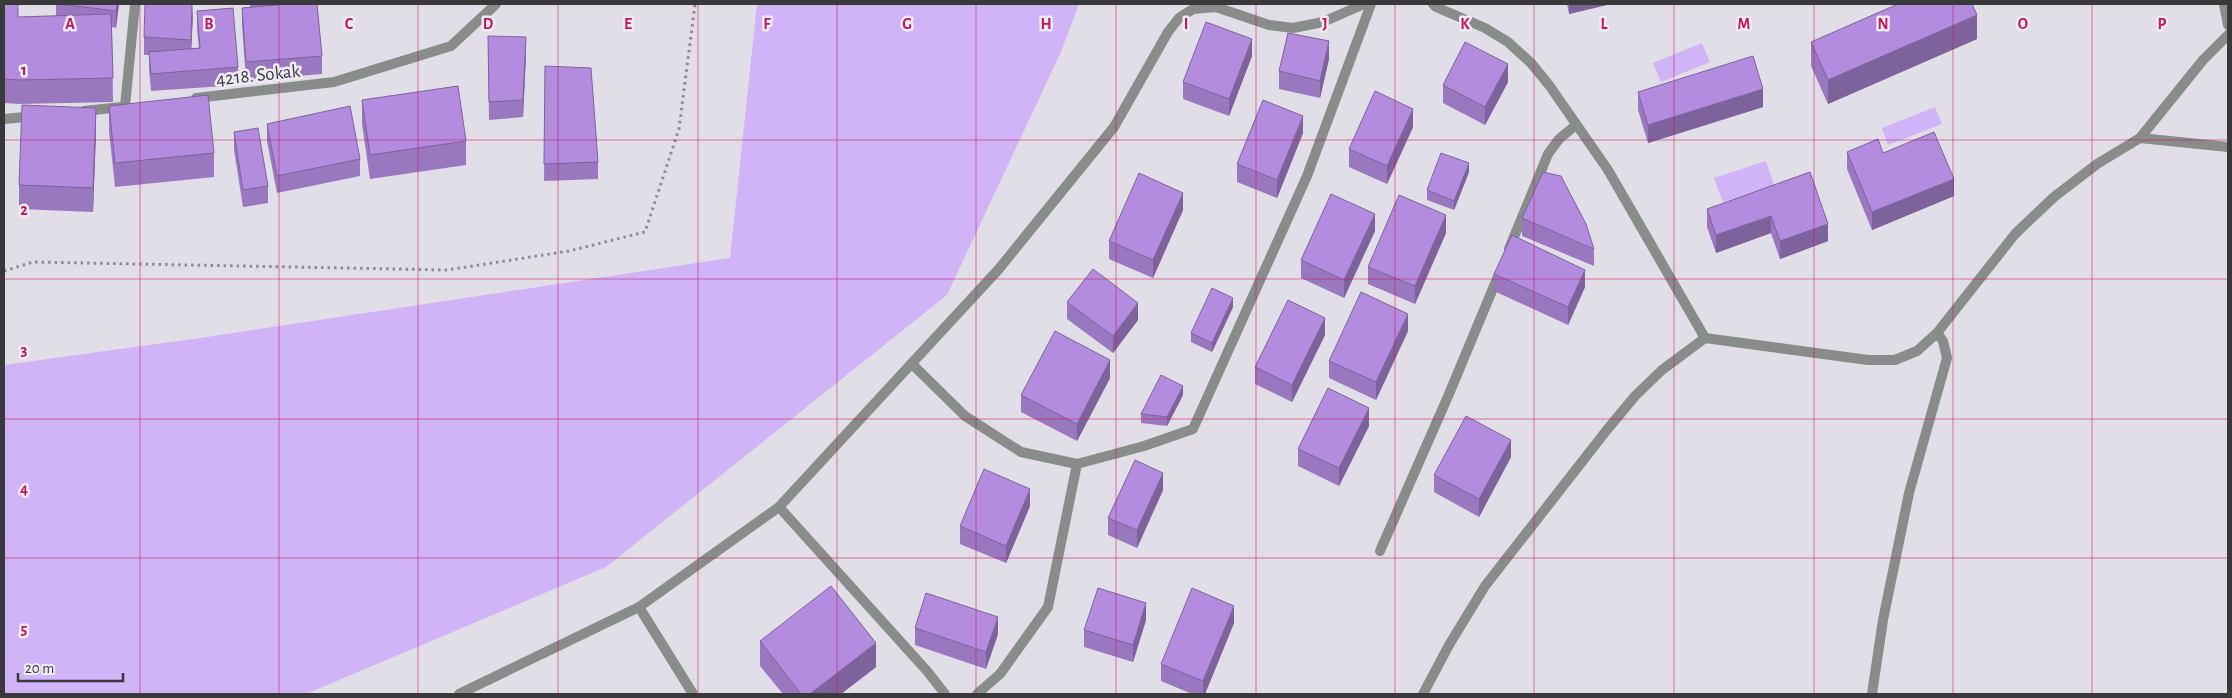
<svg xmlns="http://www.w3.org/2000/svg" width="2232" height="698" viewBox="0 0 2232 698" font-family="'Alegreya Sans',sans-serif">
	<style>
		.water { fill: #d1b3f7 }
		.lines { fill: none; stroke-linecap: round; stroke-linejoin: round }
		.path { stroke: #8d8a90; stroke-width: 3; stroke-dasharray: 2.5 4; stroke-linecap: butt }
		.service { stroke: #888c8a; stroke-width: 10 }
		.minor { stroke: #888c8a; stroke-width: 10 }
		.wall { fill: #9a78c0 }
		.shaded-wall { fill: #7d629c }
		.building { fill: #b38cdf; stroke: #7d629c }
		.grid { fill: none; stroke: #c2185b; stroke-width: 1; stroke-opacity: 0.55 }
		.labels { text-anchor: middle; stroke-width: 5; stroke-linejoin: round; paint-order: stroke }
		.street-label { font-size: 19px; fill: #39383b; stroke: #efebf4 }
		.grid-label { font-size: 16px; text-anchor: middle; font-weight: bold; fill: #c2185b; stroke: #efebf4; stroke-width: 5; stroke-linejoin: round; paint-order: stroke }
	</style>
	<rect width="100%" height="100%" fill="#e2dee7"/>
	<g class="water">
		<polygon points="757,4 1079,4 1060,54 947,295 606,567 306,694 4,694 4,365 200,338 730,258"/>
		<polygon points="1702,43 1710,62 1661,82 1653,63"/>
		<polygon points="1935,107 1942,124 1888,145 1882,128"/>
		<polygon points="1766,161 1774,185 1723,202 1714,178"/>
	</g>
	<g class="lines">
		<polyline class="path" points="4,271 33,262 447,270 569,251 645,232 679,129 695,4"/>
		<polyline class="service" points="2224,4 2228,25"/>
		<g class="minor">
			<polyline points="1433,4 1436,7 1485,28 1508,42 1531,63 1549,85 1608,170 1705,338"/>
			<polyline points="196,98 334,82 451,46 496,4"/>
			<polyline points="125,106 135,4"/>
			<polyline points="84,111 122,107"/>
			<polyline points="4,119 35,116"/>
			<polyline points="2140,138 2228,147"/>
			<polyline points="1509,249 1548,154 1559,139 1576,125"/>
			<polyline points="912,364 965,416 1021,452 1077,464"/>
			<polyline points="779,507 927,671 945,694"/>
			<polyline points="1380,551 1449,394 1499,274"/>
			<polyline points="639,607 693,694"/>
			<polyline points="459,694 639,607 779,507 998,270 1114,127 1168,32 1179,18 1193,9 1216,7 1269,25 1293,28 1323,22 1364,4"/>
			<polyline points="977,694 1000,674 1048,607 1077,464 1144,446 1193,429 1307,176 1371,4"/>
			<polyline points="1423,694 1449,645 1485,586 1606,431 1635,396 1662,370 1705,338 1868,360 1895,360 1917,351 1937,333 2015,234 2054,197 2097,164 2140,138 2203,60 2228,35"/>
			<polyline points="1872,694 1883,620 1909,493 1947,358 1943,341 1937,333"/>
		</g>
	</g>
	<g class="wall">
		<polygon points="4,4 18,17 56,16 56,4 119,4 116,28 112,27 113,102 20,104 4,103"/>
		<polygon points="250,4 317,4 322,56 322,74 246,80 242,25 242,8 250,7"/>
		<polygon points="1567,4 1611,4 1569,14"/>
		<polygon points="197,11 238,67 238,85 151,91 149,69 149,55 144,55 144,37 193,13 191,49 199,48 197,29"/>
		<polygon points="488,36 526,55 523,117 489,120"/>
		<polygon points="1977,39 1828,104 1811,66 1811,42"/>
		<polygon points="1252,56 1229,116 1183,99 1183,82"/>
		<polygon points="1329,59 1320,98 1279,89 1279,71"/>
		<polygon points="545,66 598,162 598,179 544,181"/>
		<polygon points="1508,82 1485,125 1443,103 1443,85"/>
		<polygon points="1638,92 1763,107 1648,143 1638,110"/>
		<polygon points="362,100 466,141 466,165 370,179 362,124"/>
		<polygon points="109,106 214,153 214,177 115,187 109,131"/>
		<polygon points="267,124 360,159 360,176 277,193 267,141"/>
		<polygon points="1413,127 1387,184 1349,167 1349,149"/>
		<polygon points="96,132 93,212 19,209 19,185"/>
		<polygon points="234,132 268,186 268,203 243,207 234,150"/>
		<polygon points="1303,133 1277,198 1237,182 1237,164"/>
		<polygon points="1847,152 1883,153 1954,196 1872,230 1847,169"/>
		<polygon points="1469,172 1454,210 1427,200 1427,190"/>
		<polygon points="1810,172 1828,241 1780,259 1771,233 1716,253 1707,227 1707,209"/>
		<polygon points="1183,210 1153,278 1109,259 1109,241"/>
		<polygon points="1522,218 1594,249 1594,266 1522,236"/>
		<polygon points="1375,231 1344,298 1301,278 1301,260"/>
		<polygon points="1446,233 1415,304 1368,284 1368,267"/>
		<polygon points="1494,274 1585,287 1568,325 1494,291"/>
		<polygon points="1067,302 1138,320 1113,353 1067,319"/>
		<polygon points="1233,307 1212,352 1191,342 1191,333"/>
		<polygon points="1408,331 1376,400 1329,378 1329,361"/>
		<polygon points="1325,335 1292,402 1255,384 1255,367"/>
		<polygon points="1110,378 1077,441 1021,412 1021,395"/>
		<polygon points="1183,395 1167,426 1141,423 1141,414"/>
		<polygon points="1369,426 1339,486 1298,466 1298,449"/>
		<polygon points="1511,457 1479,517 1434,492 1434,475"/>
		<polygon points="1163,490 1137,548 1108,535 1108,518"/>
		<polygon points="1030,506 1006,563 960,544 960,526"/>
		<polygon points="1146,620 1133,662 1084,647 1084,630"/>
		<polygon points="1234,623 1205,694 1192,694 1161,681 1161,664"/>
		<polygon points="915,628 998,634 986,669 915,645"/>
		<polygon points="760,641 876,667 841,694 783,694 760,666"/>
	</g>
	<g class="shaded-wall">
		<polygon points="117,4 119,4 116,28 116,11"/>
		<polygon points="193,4 193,13 191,57 191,40"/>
		<polygon points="1569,4 1611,4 1569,14"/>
		<polygon points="1977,15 1977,39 1828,104 1828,80"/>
		<polygon points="526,37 526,55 523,117 523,100"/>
		<polygon points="1252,39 1252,56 1229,116 1229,99"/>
		<polygon points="1329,41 1329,59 1320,98 1320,81"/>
		<polygon points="1508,64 1508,82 1485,125 1485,107"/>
		<polygon points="1763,89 1763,107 1648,143 1648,125"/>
		<polygon points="96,108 96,132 93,212 93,188"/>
		<polygon points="1413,109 1413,127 1387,184 1387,166"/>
		<polygon points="1303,116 1303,133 1277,198 1277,180"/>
		<polygon points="1469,163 1469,172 1454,210 1454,201"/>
		<polygon points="1954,179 1954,196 1872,230 1872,212"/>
		<polygon points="1183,193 1183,210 1153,278 1153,260"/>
		<polygon points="1375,214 1375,231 1344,298 1344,280"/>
		<polygon points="1446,215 1446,233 1415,304 1415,286"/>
		<polygon points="1771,216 1771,233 1716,253 1716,235"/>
		<polygon points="1828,224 1828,241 1780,259 1780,241"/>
		<polygon points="1585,270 1585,287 1568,325 1568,307"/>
		<polygon points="1233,298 1233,307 1212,352 1212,343"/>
		<polygon points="1138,303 1138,320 1113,353 1113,336"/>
		<polygon points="1408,314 1408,331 1376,400 1376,382"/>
		<polygon points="1325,318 1325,335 1292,402 1292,385"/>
		<polygon points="1110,360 1110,378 1077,441 1077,424"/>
		<polygon points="1183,386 1183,395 1167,426 1167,417"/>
		<polygon points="1369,408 1369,426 1339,486 1339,468"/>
		<polygon points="1511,440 1511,457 1479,517 1479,499"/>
		<polygon points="1163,473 1163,490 1137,548 1137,530"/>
		<polygon points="1030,489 1030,506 1006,563 1006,546"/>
		<polygon points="1146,603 1146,620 1133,662 1133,645"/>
		<polygon points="1234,606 1234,623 1205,694 1203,694 1203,681"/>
		<polygon points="998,617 998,634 986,669 986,652"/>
		<polygon points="876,643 876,667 841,694 810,694"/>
	</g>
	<g class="building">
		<polygon points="4,4 18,4 18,17 111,14 113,78 20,80 4,79"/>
		<polygon points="61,4 117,4 116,11"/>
		<polygon points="145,4 192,4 191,40 144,37"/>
		<polygon points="288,4 317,4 322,56 246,62 242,8"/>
		<polygon points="1898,4 1972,4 1977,15 1828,80 1811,42"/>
		<polygon points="233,8 238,67 151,74 149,52 200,48 197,11"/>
		<polygon points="1206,22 1252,39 1229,99 1183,82"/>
		<polygon points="1288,33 1329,41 1320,81 1279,71"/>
		<polygon points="488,36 526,37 523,100 489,102"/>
		<polygon points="1465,42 1508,64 1485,107 1443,85"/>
		<polygon points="1753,56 1763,89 1648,125 1638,92"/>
		<polygon points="545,66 591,68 598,162 544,164"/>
		<polygon points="458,86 466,141 370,155 362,100"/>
		<polygon points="1375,91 1413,109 1387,166 1349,149"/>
		<polygon points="208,95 214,153 115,163 109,106"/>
		<polygon points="1263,100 1303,116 1277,180 1237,164"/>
		<polygon points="22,105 96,108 93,188 19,185"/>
		<polygon points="350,106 360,159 277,176 267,124"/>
		<polygon points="258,128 268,186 243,190 234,132"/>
		<polygon points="1934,132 1954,179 1872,212 1847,152 1878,139 1883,153"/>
		<polygon points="1441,153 1469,163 1454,201 1427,190"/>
		<polygon points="1543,172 1561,176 1586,224 1594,249 1522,218"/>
		<polygon points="1810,172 1828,224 1780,241 1771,216 1716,235 1707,209"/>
		<polygon points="1139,173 1183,193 1153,260 1109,241"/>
		<polygon points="1331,194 1375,214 1344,280 1301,260"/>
		<polygon points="1399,195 1446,215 1415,286 1368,267"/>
		<polygon points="1512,235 1585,270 1568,307 1494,274"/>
		<polygon points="1093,269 1138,303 1113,336 1067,302"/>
		<polygon points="1212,288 1233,298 1212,343 1191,333"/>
		<polygon points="1361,292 1408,314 1376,382 1329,361"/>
		<polygon points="1288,300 1325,318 1292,385 1255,367"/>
		<polygon points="1055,331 1110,360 1077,424 1021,395"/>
		<polygon points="1161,375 1183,386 1167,417 1141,414"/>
		<polygon points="1328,388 1369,408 1339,468 1298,449"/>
		<polygon points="1466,416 1511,440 1479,499 1434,475"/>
		<polygon points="1135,460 1163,473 1137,530 1108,518"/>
		<polygon points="984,469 1030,489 1006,546 960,526"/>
		<polygon points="831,586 876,643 810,694 801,694 760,641"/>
		<polygon points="1098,588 1146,603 1133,645 1084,630"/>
		<polygon points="1192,588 1234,606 1203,681 1161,664"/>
		<polygon points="926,593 998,617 986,652 915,628"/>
	</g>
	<path class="grid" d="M140 4V694M279 4V694M418 4V694M558 4V694M698 4V694M837 4V694M976 4V694M1116 4V694M1256 4V694M1395 4V694M1534 4V694M1674 4V694M1814 4V694M1953 4V694M2092 4V694M4 140H2228M4 279H2228M4 419H2228M4 558H2228"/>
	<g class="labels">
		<g class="street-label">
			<text transform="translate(258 74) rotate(-6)" y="7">4218. Sokak</text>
		</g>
	</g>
	<g class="grid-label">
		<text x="70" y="29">A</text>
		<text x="209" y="29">B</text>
		<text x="349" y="29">C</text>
		<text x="488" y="29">D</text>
		<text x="628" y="29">E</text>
		<text x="767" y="29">F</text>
		<text x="907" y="29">G</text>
		<text x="1046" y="29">H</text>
		<text x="1186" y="29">I</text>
		<text x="1325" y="29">J</text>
		<text x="1465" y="29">K</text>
		<text x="1604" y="29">L</text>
		<text x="1744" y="29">M</text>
		<text x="1883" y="29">N</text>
		<text x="2023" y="29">O</text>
		<text x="2162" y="29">P</text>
		<text x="24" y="75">1</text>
		<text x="24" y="215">2</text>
		<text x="24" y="355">3</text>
		<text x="24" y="494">4</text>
		<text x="24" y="634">5</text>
	</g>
	<rect width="2232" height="698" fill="none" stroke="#39383b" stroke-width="10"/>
	<path d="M18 673v8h105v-8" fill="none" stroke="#39383b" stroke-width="2.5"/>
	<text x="25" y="673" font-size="15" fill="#39383b" stroke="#efebf4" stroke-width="4" paint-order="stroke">20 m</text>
</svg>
